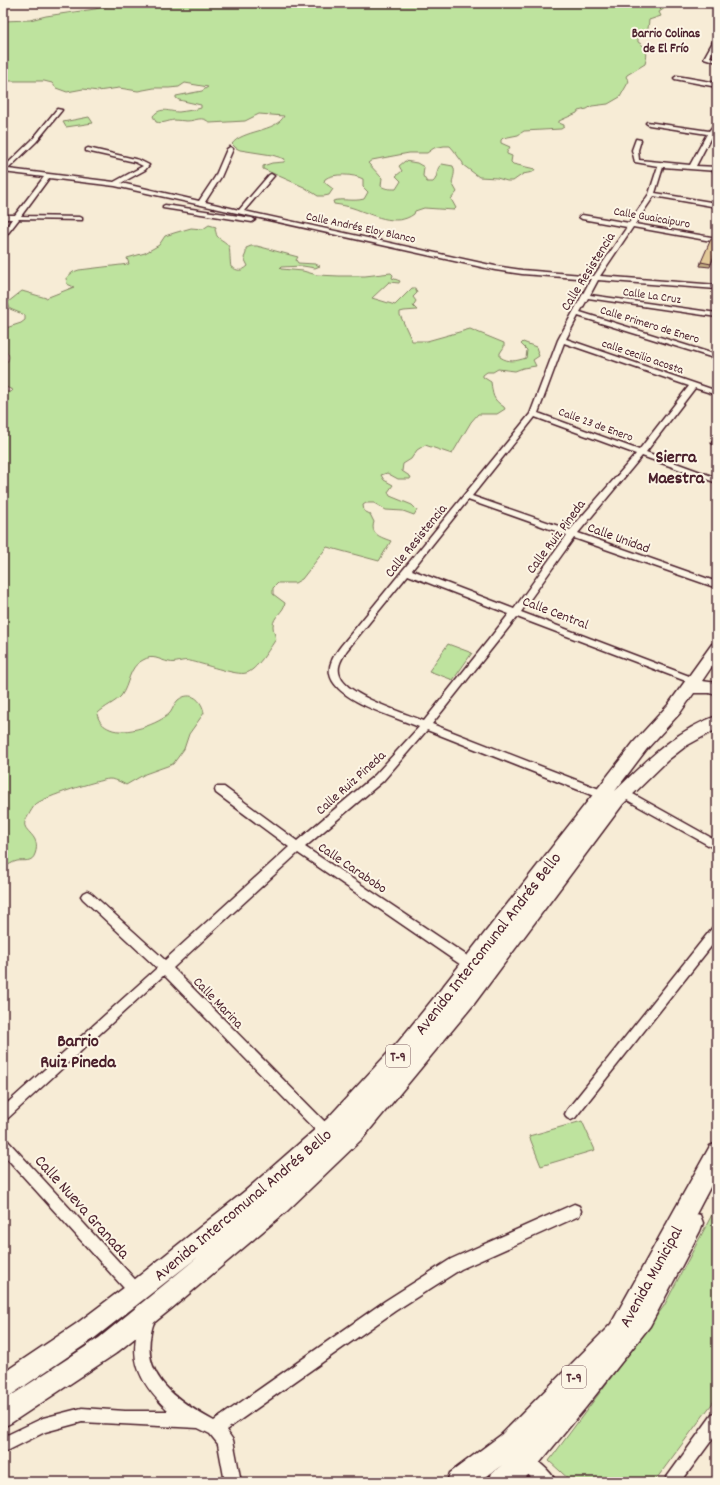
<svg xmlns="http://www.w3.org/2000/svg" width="720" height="1485" viewBox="0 0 720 1485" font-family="Dekko,sans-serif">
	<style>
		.green { fill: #bee39e; stroke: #848164 }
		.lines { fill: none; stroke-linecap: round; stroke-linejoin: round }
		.minor-casing { stroke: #4a1f2b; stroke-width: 3 }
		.trunk-casing { stroke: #4a1f2b; stroke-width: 3 }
		.minor { fill: #fcf5e5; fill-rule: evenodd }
		.trunk { fill: #fcf5e5; fill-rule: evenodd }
		.wall { fill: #c2ad83; stroke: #4a1f2b }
		.building { fill: #e2c998; stroke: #4a1f2b }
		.labels { text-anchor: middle; stroke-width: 4; stroke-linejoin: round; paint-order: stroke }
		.far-street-label { font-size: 12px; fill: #4a1f2b; stroke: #fcf5e5 }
		.far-neighbourhood-label { font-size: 13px; font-weight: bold; fill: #4a1f2b; stroke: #fcf5e5 }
		.shield { fill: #fcf5e5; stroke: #7f5f63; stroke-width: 1 }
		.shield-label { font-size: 13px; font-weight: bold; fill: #4a1f2b }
		.street-label { font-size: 14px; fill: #4a1f2b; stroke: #fcf5e5 }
		.near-street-label { font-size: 17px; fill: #4a1f2b; stroke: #fcf5e5 }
		.district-label { font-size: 18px; font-weight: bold; fill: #4a1f2b; stroke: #fcf5e5 }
		.near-neighbourhood-label { font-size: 18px; font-weight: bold; fill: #4a1f2b; stroke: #fcf5e5 }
	</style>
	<rect width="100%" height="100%" fill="#f7ecd6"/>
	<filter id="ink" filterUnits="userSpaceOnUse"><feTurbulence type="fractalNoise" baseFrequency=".025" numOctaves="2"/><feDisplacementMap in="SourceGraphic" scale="8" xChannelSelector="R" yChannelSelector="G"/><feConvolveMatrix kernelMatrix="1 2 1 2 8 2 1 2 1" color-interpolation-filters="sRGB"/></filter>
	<g filter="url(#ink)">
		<g class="green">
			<path d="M118 3H686L665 8 659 12 661 16 649 20 648 29 638 37V42C648 48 648 53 645 64L627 75 626 77 629 81 620 97 608 104 592 106 587 109 578 111 577 113 559 121V123L564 125V127L561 129 524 131 518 135 503 138 501 140V143L510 147 507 152V154L512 156 511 162 513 164 535 169 533 172 523 174 513 181H507L497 178 479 177 463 165V163C458 157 455 151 450 146H444L434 148 427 153H409L372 160 368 163 382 178 381 186C385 189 390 189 396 189L401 181 396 176 402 171 399 166 405 161 417 163 424 167 423 176 427 182H433C439 177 435 168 442 164L453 166C456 172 453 177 452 183L457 192 451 199 456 208 454 210 424 208 415 211 414 214C396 228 371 214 353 208 347 206 341 205 334 204L333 201C343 198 353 202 364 199L368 192 363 187V179C354 174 333 173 325 179L324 182 333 189 329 195 324 196H318L304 187 263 169V166L272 163 284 162 285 159 272 155 240 150 236 148 232 144C242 130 276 132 284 116L259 114 245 121 210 123C202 115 196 121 187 121 183 121 178 120 174 120 167 121 163 124 156 122L153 116C161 106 169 112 179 112 186 111 195 110 201 108V105L179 100 176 98V96L202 91 208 87 185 83 179 87 169 88H154L138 91 119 88 98 91 83 89 67 92 56 88 52 83 44 81H3V21L30 20 46 16 95 9Z"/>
			<polygon points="89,117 93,123 66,127 63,122"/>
			<path d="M209 225 216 227 215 230C216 231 216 234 217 236 220 240 226 241 229 247 230 249 230 264 231 267 238 271 241 272 248 266L244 258 246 253V248L251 246H257L298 257 296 260 298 263 315 264 320 266 315 268 303 266 281 267 280 268 281 269 303 271 317 275 339 276H365L391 273 393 275 392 278 400 281 399 283 389 282 372 298 395 305 412 288H415L417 293 413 297 416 301 413 306 417 310 404 311 400 312V315L412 341H427L470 329 504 343V347L500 353V357C509 363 516 361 526 358L527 350 521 344 523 342 536 347 539 356 533 360 536 366 523 368 515 371 498 369 493 372H487L483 375V377L491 382C493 395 492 399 504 407L505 409 497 414H478L471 422 452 454 425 445 417 450 411 459 403 464 402 471 411 477 410 479H398L387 473 381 475 384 480 393 485 388 492 390 496 412 505 417 510 414 515 403 511 386 510 374 503H366L363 505 364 511 370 514 374 522C370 534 380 537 391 541L379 561 327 547 302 579 295 583H278L273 588V594L285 603C284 612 273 616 273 626 273 630 275 635 276 639 270 648 256 671 246 673 237 676 201 663 190 661 183 659 176 664 169 662 159 660 153 654 143 660 128 667 130 684 121 696 116 702 105 706 97 714 99 722 103 726 110 729 125 736 159 724 170 713 173 709 174 704 178 700 191 690 202 700 204 713L189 734 184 749 173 764 145 774 126 785C121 782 115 779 109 779 98 780 44 797 36 804 34 805 26 819 25 822 22 832 42 835 35 854 32 863 24 860 17 861 12 862 8 866 3 867V392H11L13 390 3 386V362L8 361 9 357 8 353 3 351V329L21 323 25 320V315L10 309 8 302 22 291 46 298 74 287 67 284 66 278 73 272 79 270 129 264 127 258 145 253 154 248 159 245 165 236 174 233 191 228 203 229Z"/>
			<polygon points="448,644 472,653 453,680 429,671"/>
			<polygon points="582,1121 595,1150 541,1166 529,1136"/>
			<polygon points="717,1205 717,1397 654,1482 572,1482 549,1461 664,1306"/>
		</g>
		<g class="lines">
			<defs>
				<g id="minor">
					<polygon points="714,40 717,40 717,44 710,57 717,58 717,62 704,58"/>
					<polygon points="677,76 717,83 717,87 675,79 674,78"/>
					<path d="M57 109 62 110 36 142 8 169 114 182 143 166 135 162 86 151V149L88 148 139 160 149 165 145 170 121 183 199 201 215 177 227 149 230 147 233 149 221 177 205 202 239 210 269 175 271 174 274 176 273 177 244 211 495 266 522 270 594 276 627 227 582 219 579 217 582 215 629 223 649 194 658 166 635 162 632 150 636 139 641 140 638 150 639 160 690 165 707 134 649 125 646 123 647 122 709 131 717 121V127L714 132H717V136L712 135 696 166 717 167V171L663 167 655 193 717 203V207L654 196 635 224 717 238V242L633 227 600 276 717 285V289L598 280 590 295 717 313V317L588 298 580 312 717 355V359L578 316 566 339 717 391V395L695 388 646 452 717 478V483L642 456 578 533 717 582V588L574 538 521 612 697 679 699 681 697 683H691L517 617 432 724 607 792 608 795 607 798H599L427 730 383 781 305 847 475 961 477 965 475 969 471 970 467 969 298 853 173 968 332 1129 333 1133 332 1137 327 1139 322 1137 164 975 7 1119 3 1121V1107L157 968 83 899 81 896 83 893 87 891 91 893 165 960 289 847 216 793 215 790 216 787H224L297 841 375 775 419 727C396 717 335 701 330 674 328 664 335 654 341 646L530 414 558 340 591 279 522 274 495 270 115 186 49 178 21 216 80 217 82 218V220L19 219 5 237 3 238V232L12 219H3V215H15L44 177 3 172V168L32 140ZM564 343 689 386 639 450 538 413ZM535 417 636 454 570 530 472 496ZM468 500 567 535 514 609 412 570ZM408 575 509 614 424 721C405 713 347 696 340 676 336 667 342 658 347 650Z"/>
					<polygon points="165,205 252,218 255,220 252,222 163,208 163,206"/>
					<polygon points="714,439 717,439 717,445 712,443"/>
					<polygon points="624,789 717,841 717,850 620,796 619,793 620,790"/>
					<polygon points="717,925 717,939 575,1118 571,1120 567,1118 565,1114 567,1110 713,927"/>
					<polygon points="3,1139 8,1141 142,1287 144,1292 142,1297 137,1299 132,1297 3,1154"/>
					<path d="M574 1204 579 1206 581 1211 579 1216 461 1269 395 1311 226 1430 233 1440 241 1482H225L218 1444 210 1434 198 1428 82 1422 45 1432 3 1453V1437L43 1418 82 1408 125 1411H169C137 1381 126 1355 143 1314L148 1312 153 1314 155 1319C135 1372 172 1398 214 1421L385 1301 451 1259Z"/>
					<polygon points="717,1413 717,1433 681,1482 664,1482 667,1477 712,1415"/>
					<path d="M524 1453C535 1458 551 1471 556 1482H536L519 1466 516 1461 519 1456Z"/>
				</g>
				<g id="trunk">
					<path d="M717 643V659L702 681 717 683V695L709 693H694L680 713 646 750 615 791C644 763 677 729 717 716V729L686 746 668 760 623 804 474 1004 363 1138 287 1211 171 1309 115 1354 11 1423 3 1427V1401L99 1338 199 1256 92 1340 11 1395 3 1399V1373L76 1324 129 1284 245 1191 327 1119 399 1041 441 989 634 742 668 705 712 644Z"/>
					<polygon points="717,1143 717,1174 696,1214 700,1215 703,1223 700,1231 650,1326 586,1407 533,1471 520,1482 489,1482 492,1473 502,1465 479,1482 447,1482 450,1473 501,1435 611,1324 710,1146"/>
				</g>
			</defs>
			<use href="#minor" class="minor-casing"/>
			<use href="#trunk" class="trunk-casing"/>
			<use href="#minor" class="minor"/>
			<use href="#trunk" class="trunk"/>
		</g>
		<polygon class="wall" points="714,255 710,267 700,266 701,262"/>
		<polygon class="building" points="711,239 717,240 717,247 711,264 701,262"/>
	</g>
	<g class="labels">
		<g class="far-street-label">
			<text transform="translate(652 217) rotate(10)" y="4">Calle Guaicaipuro</text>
			<text transform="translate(361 227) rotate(12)" y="4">Calle Andrés Eloy Blanco</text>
			<text transform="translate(652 295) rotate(8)" y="4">Calle La Cruz</text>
			<text transform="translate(650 324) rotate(17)" y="4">Calle Primero de Enero</text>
			<text transform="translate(643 356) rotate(19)" y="4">calle cecilio acosta</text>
			<text transform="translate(596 424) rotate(20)" y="4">Calle 23 de Enero</text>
		</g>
		<g class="far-neighbourhood-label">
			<text x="666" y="37">Barrio Colinas<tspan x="666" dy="15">de El Frío</tspan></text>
		</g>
		<g class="shield">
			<rect x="386" y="1045" width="24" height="22" rx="3"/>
			<rect x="562" y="1366" width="24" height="22" rx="3"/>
		</g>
		<g class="shield-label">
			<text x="398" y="1061">T-9</text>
			<text x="574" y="1382">T-9</text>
		</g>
		<g class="street-label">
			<text transform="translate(587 271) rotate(-58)" y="5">Calle Resistencia</text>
			<text transform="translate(555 536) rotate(-53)" y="5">Calle Ruiz Pineda</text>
			<text transform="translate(619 537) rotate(20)" y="5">Calle Unidad</text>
			<text transform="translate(415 540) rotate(-51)" y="5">Calle Resistencia</text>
			<text transform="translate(556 612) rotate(21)" y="5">Calle Central</text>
			<text transform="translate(350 782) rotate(-42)" y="5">Calle Ruiz Pineda</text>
			<text transform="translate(353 867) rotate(34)" y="5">Calle Carabobo</text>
			<text transform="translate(219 1002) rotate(46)" y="5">Calle Marina</text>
		</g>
		<g class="near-street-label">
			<text transform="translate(487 943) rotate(-52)" y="6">Avenida Intercomunal Andrés Bello</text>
			<text transform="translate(242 1204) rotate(-40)" y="6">Avenida Intercomunal Andrés Bello</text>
			<text transform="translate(83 1206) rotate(48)" y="6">Calle Nueva Granada</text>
			<text transform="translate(650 1276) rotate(-61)" y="6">Avenida Municipal</text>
		</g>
		<g class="district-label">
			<text x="676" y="462">Sierra<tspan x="676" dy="21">Maestra</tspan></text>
		</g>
		<g class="near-neighbourhood-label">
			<text x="78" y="1046">Barrio<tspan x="78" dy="21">Ruiz Pineda</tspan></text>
		</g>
	</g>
	<rect width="720" height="1485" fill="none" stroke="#fcf5e5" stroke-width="16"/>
	<rect x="8" y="8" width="704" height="1469" fill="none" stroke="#4a1f2b" stroke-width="1.5" filter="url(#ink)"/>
</svg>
